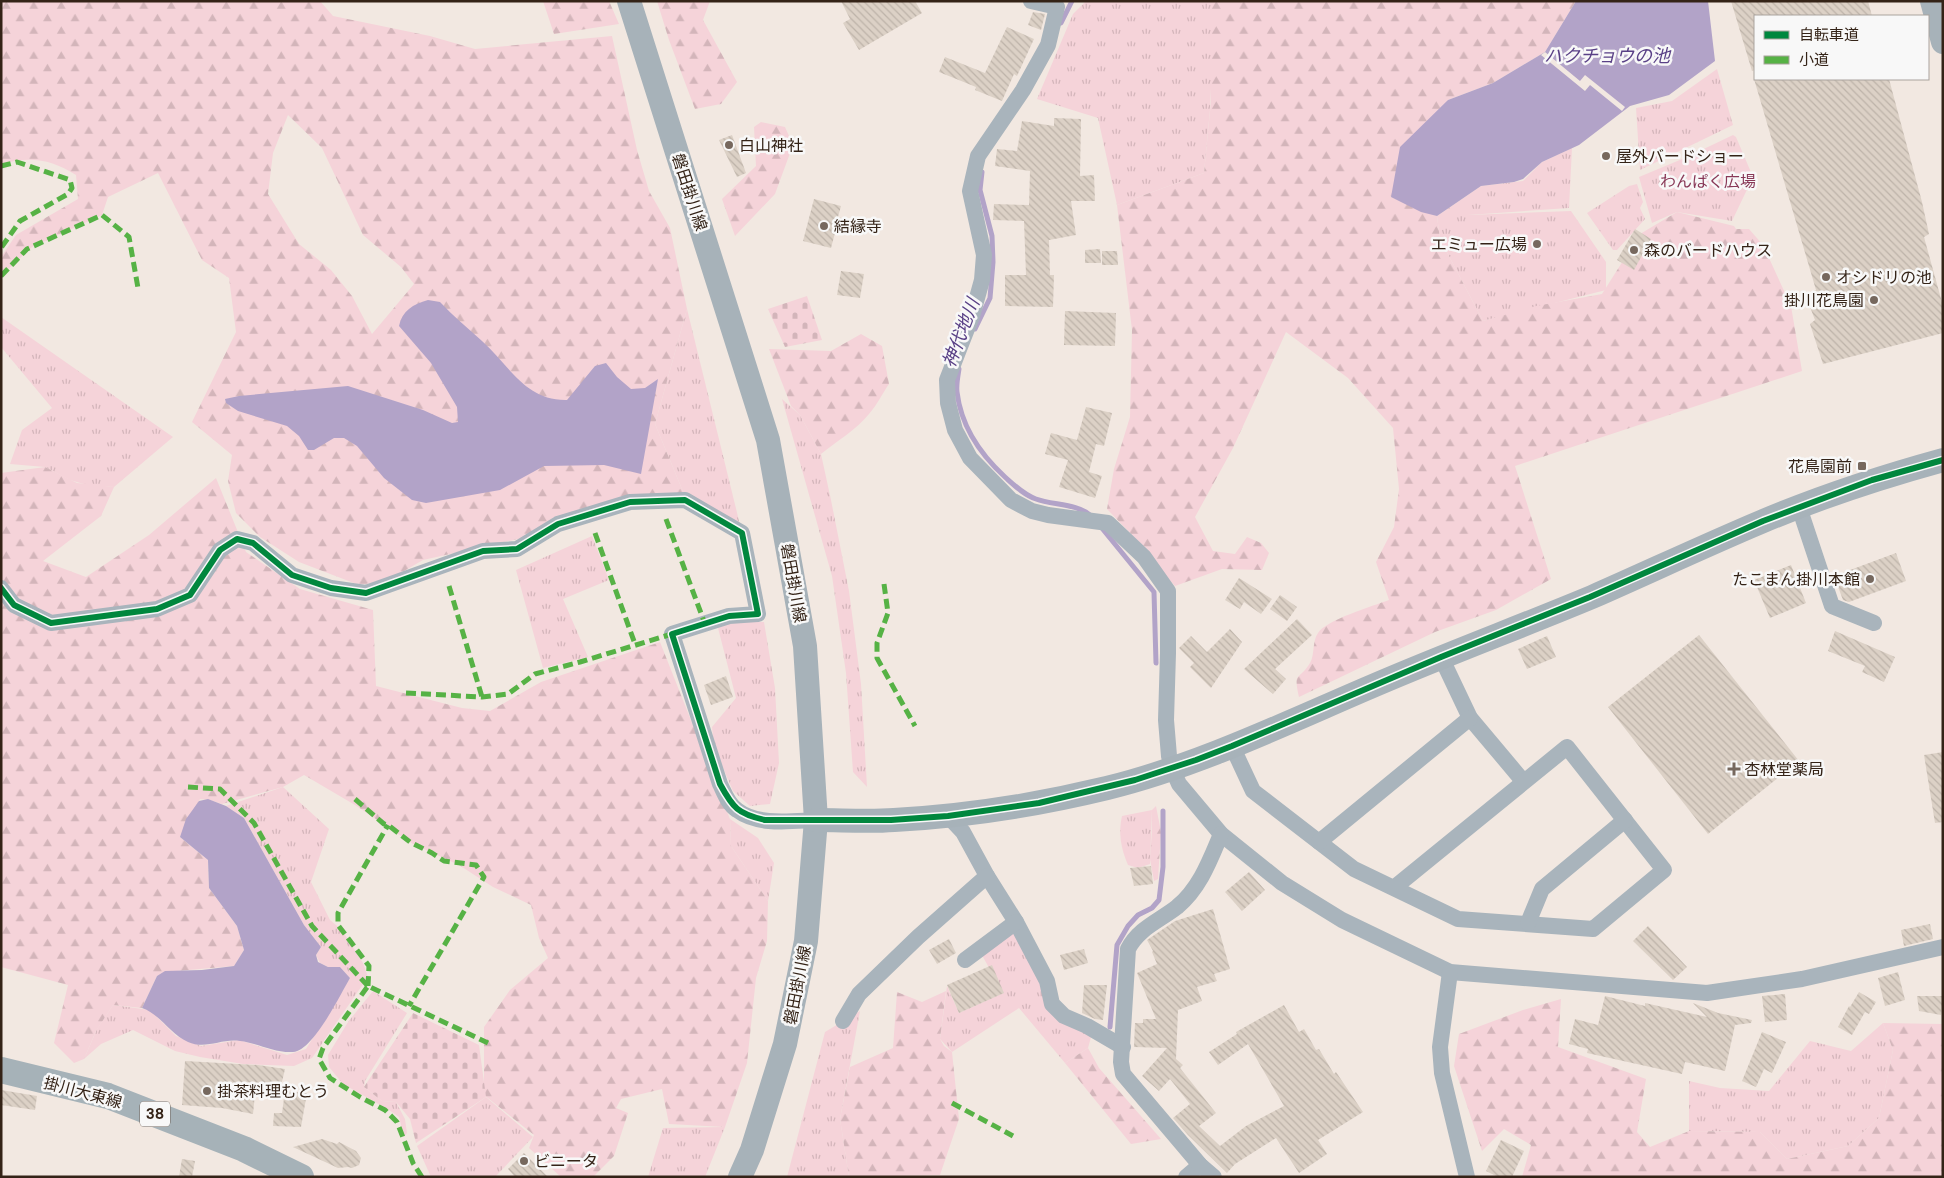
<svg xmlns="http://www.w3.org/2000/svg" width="1944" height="1178" viewBox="0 0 1944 1178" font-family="'DM Sans','Noto Sans JP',sans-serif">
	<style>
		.grass { fill: url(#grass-tufts) }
		.forest { fill: url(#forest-firs); fill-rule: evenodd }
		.cemetery { fill: url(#cemetery-stones) }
		.water { fill: #b2a3c8 }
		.pier { fill: #f2e8e1 }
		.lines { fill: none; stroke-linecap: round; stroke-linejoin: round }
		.stream { stroke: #b2a3c8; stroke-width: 5 }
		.building { fill: url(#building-back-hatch) }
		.street { stroke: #a9b4bc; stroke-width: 16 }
		.secondary { stroke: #a7b2b9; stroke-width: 24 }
		.primary { stroke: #a6b2b8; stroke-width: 26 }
		.quiet { stroke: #56b245; stroke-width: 5; stroke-dasharray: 10 5; stroke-linecap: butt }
		.cycleway-casing { stroke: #f8f8f8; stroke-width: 9 }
		.cycleway { stroke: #00873e; stroke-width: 6 }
		.poi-dot { fill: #76685e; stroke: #f8f8f8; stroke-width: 2 }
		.labels { text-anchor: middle; stroke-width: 5; stroke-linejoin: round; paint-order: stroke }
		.shield { fill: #f8f8f8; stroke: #6f635a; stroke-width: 1 }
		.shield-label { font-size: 15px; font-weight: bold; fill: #342317 }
		.poi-label { font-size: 16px; fill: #342317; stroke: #f8f8f8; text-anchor: start }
		.park-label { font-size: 16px; fill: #883857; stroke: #f8f8f8 }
		.street-label { font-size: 16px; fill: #342317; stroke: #f8f8f8 }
		.water-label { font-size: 18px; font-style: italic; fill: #594086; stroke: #f8f8f8 }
	</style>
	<defs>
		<pattern id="grass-tufts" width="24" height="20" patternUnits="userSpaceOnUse" patternTransform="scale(1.25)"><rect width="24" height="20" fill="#f5d3d9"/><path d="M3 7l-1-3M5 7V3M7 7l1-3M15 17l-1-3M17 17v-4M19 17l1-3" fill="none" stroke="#d3b5ba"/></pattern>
		<pattern id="forest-firs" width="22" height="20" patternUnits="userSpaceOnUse" patternTransform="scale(1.25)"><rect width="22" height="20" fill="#f5d3d9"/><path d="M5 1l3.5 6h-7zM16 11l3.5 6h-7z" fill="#d3b5ba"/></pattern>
		<pattern id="cemetery-stones" width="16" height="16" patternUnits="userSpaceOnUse" patternTransform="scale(1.25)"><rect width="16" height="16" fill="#f5d3d9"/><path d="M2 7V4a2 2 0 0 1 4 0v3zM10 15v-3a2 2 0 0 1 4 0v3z" fill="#d3b5ba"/></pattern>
		<pattern id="building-back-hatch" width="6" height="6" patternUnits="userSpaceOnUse" patternTransform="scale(1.25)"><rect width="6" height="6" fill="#dcd1c6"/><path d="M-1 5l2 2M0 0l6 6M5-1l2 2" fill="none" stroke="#bdb3a9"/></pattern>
	</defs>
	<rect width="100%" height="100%" fill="#f2e8e1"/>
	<g class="grass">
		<polygon points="1086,1 1211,1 1212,67 1210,110 1204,173 1117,205 1098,118 1037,99 1073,14"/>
		<polygon points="1717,69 1733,125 1640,170 1636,108 1672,101"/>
		<polygon points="1733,135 1736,137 1753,177 1732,221 1677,212 1652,223 1639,177 1687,157"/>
		<polygon points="1572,148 1569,208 1468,215 1571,211 1606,262 1606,290 1483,321 1440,239 1437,216 1481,186 1523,181 1542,162"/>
		<polygon points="1637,184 1643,202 1640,208 1645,219 1617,250 1613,250 1587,213 1629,186"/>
		<polygon points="687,309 742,533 684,494 655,424"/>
		<polygon points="1,317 173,437 114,487 87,485 70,480 45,467 10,464 22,430 52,408 1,347"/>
		<polygon points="782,399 800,415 821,454 831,500 849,591 861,684 867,787 853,772 846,673 832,576"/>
		<polygon points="592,536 609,580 563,599 588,657 543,668 516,570"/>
		<polygon points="730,622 764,622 775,688 779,763 770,804 750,806 733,791 714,747 712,727 736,698 718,628"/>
		<polygon points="283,787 329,829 311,882 330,920 342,930 363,963 368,977 312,1058 294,1066 243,1064 200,1057 175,1051 133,1030 101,1044 84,1059 97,1029 113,1005 150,1010 176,1036 201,1046 239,1040 287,1055 306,1049 350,978 340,967 328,967 320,963 316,955 321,947 304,925 244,818 226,806"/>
		<path d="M1152 810 1150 864 1138 868 1128 865C1121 849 1118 833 1122 816Z"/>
		<polygon points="730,819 758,838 774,863 768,901 731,846"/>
		<polygon points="1016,922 1060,1012 1093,1030 1088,1048 1065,1063 1019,1008 952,1052 940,1039 947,986 959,1013 1003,993 983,957 971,955"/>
		<polygon points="373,991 407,1013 365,1081 364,1087 382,1101 396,1102 405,1119 407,1133 404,1137 399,1117 389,1110 343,1084 329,1067 328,1055 348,1022"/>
		<polygon points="860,1011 840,1119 849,1177 787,1177 825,1032"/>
		<polygon points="1883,1023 1893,1050 1879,1118 1848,1146 1787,1159 1760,1132 1689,1131 1689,1081 1720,1088 1769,1091 1810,1041 1851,1051"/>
		<polygon points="486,1097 533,1137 495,1177 431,1177 417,1146"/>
		<polygon points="725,1127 705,1177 648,1177 663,1128"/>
	</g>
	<g class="forest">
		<path d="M1 1H320L333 16 430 36 475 49 612 36 637 150 649 191 670 228 687 309 655 424 684 494 518 539 423 560 387 581 359 585 299 562 260 537 236 513 228 481 232 455 192 422 236 332 229 278 202 260 158 173 108 197 102 215 32 247 1 276V257L16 235 78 199 76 175C51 159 30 156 1 164ZM288 115 322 148 363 235 401 267 414 284 372 334 352 296 331 270 299 244 268 194 273 153Z"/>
		<polygon points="543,1 609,1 619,24 554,34"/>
		<polygon points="657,1 710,1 703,20 737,82 721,104 695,109 669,40"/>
		<path d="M1211 1H1576L1545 52 1493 83 1448 100 1391 197 1437 216 1440 239 1483 321 1536 306 1602 294 1640 234 1677 212 1734 226 1736 229H1749L1763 245 1791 306 1802 371 1515 466 1551 579 1496 610 1435 632 1299 697C1293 671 1299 681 1310 663 1315 655 1312 641 1318 633 1326 620 1373 606 1389 600L1376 562 1394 527 1399 489 1393 428 1348 378 1286 332 1233 448 1195 517 1213 551 1235 554 1247 537 1261 543 1269 553 1262 570 1222 569 1175 586 1165 575 1154 558 1107 509 1114 469 1130 417 1132 330 1117 205 1204 173 1211 101Z"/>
		<polygon points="761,122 785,127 793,145 775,194 735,236 722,199 756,166 754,127"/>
		<path d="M861 334 882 346 889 384C882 394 877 405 869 414 856 430 837 441 821 454L800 415 791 406 769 349 831 351Z"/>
		<polygon points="45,467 77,483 114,487 101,516 43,561 86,577 149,535 216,478 246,552 300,589 373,610 376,686 462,708 490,711 541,682 660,642 730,819 731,846 768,901 767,941 756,978 747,1063 725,1127 669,1124 662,1089 621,1099 616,1108 628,1113 614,1156 593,1177 561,1177 529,1148 534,1135 484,1095 484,1027 510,990 548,958 539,938 531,905 493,887 459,865 413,844 355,805 304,775 283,787 222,804 210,800 200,799 180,837 208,860 209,888 237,926 244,950 234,966 177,971 157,976 142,1008 113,1005 96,1031 84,1059 74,1063 54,1043 68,985 1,967 1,473"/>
		<polygon points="1156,806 1161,832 1158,879 1154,881 1150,859 1152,830 1152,810"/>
		<polygon points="946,991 940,1039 944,1046 952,1052 959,1119 940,1175 849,1177 840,1119 850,1067 893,1048 897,992 922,1002"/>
		<polygon points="1561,999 1558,1047 1646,1079 1637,1132 1650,1147 1689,1131 1760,1132 1787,1159 1848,1146 1879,1118 1893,1050 1883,1023 1943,1024 1943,1177 1522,1177 1531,1145 1504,1129 1482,1151 1454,1066 1459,1034 1523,1010"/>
		<polygon points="1088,1048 1099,1068 1161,1139 1131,1144 1065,1063"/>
	</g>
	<g class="cemetery">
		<polygon points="807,296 822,340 785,347 768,309"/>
		<polygon points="413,1013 479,1045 486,1097 416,1143 410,1119 396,1102 382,1101 364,1087"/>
	</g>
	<g class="water">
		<polygon points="1576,1 1708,1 1715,61 1669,95 1630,106 1579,145 1542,162 1523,179 1514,182 1481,186 1437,216 1421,212 1391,197 1400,147 1448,100 1493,83 1545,52"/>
		<path d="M428 300 440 302C453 316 468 328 482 341 510 366 525 401 567 400L595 366 606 363 617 377 631 389 645 388 658 379 641 474 604 465 544 466 500 490 426 503 412 500 384 478 357 446 344 438H334L314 450H308L299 436 287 426 238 411 226 403 225 399 239 396 348 386 423 410 452 423 458 422 457 407 431 363 399 326C402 311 413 304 428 300Z"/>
		<path d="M208 799 226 806 244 818 304 925 321 947 316 955 318 962 328 967H340L350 978C340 995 313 1051 293 1052 274 1053 258 1043 240 1041 222 1038 206 1050 188 1042 170 1034 160 1014 142 1008L157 976 165 971 202 970 234 966 244 950 237 926 209 888 208 860 180 837 186 819 199 801Z"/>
	</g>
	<polygon class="pier" points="1545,52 1580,81 1585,75 1625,107 1622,111 1590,85 1585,91 1541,55"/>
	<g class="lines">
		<g class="stream">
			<polyline points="1061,23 1072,1"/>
			<polyline points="975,329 990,298 993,262 992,236 980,190 982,172"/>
			<path d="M959 369C958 376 956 385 957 392 961 426 980 454 1005 477 1014 485 1024 495 1036 499 1052 505 1078 504 1090 515"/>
			<polyline points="1101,527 1154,592 1156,663"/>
			<polyline points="1110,1027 1117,945 1128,926 1138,915 1152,908 1159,900 1163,867 1163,811"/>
		</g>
	</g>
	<g class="building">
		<polygon points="841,1 915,1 922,13 859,50 843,23 850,19"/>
		<polygon points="1731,1 1868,1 1872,16 1755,16 1755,70 1752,71"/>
		<polygon points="1033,12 1045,14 1041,30 1028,25"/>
		<polygon points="1007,27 1034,39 1017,76 1014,74 1002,101 975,90 976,87 939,72 945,57 985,73"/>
		<polygon points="1754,79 1889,79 1922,202 1929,234 1924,237 1943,306 1943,333 1823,364 1810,324 1815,320 1805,294 1816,290"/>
		<polygon points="1054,118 1081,119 1080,176 1094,175 1095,201 1071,201 1076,235 1049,240 1050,275 1054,275 1053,307 1005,306 1005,275 1026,275 1024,221 993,220 994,204 1029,205 1030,171 995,166 997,149 1017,151 1022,121 1054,126"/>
		<polygon points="732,135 746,173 737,177 719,140"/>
		<polygon points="814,199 841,206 838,217 844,219 840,235 835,233 831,248 803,241"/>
		<polygon points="1635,229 1651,239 1634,270 1617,260"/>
		<polygon points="1100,249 1101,263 1085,263 1085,250"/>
		<polygon points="1102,251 1117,251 1118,265 1102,265"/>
		<polygon points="841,271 864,274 860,298 837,295"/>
		<polygon points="1065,311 1116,313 1115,346 1064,345"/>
		<polygon points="1086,407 1112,413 1104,446 1096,444 1089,472 1102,476 1095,498 1059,487 1068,460 1045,454 1051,433 1077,440"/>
		<polygon points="1896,553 1906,581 1849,602 1843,600 1834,576"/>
		<polygon points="1791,565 1806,603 1770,618 1754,580"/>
		<polygon points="1239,578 1272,599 1261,614 1244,602 1240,609 1225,600"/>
		<polygon points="1280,595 1297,607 1287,621 1270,609"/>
		<polygon points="1297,619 1312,635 1275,669 1286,679 1273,694 1244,669"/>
		<polygon points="1230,629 1242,642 1211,688 1190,667 1194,663 1179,648 1191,636 1207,652"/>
		<polygon points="1835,631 1895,657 1884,682 1862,672 1865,666 1828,651"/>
		<polygon points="1699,635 1799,761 1708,834 1608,707"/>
		<polygon points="1547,636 1556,657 1527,669 1518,649"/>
		<polygon points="726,676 733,697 711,705 704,685"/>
		<polygon points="1943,752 1943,822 1935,823 1924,755"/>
		<polygon points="1151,866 1153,884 1134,886 1130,868"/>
		<polygon points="1249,872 1265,890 1242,911 1225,892"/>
		<polygon points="1213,909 1230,969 1214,974 1217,981 1197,987 1202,1001 1178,1010 1176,1059 1183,1065 1180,1068 1216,1113 1199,1126 1220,1146 1246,1126 1284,1106 1248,1044 1218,1065 1209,1052 1237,1034 1236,1032 1284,1005 1299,1032 1304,1029 1316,1050 1319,1049 1334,1074 1336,1072 1363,1112 1318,1140 1327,1154 1299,1173 1276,1138 1235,1164 1227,1173 1188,1135 1173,1118 1190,1104 1170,1079 1159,1091 1142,1076 1167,1048 1134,1047 1135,1023 1143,1023 1143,1019 1156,1019 1137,973 1157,964 1152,952 1153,951 1147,940 1175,921"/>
		<polygon points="1930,924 1933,939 1904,946 1901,930"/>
		<polygon points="1648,926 1687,967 1673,980 1633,941"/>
		<polygon points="949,939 956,953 937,964 929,950"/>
		<polygon points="1084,949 1088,963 1064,970 1060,955"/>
		<polygon points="992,965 1004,993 959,1013 947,985"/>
		<polygon points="1898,972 1905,1000 1885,1006 1878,978"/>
		<polygon points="1084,985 1107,985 1103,1020 1095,1019 1082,1013"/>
		<polygon points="1859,992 1876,1002 1869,1014 1865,1012 1852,1035 1838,1027 1849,1006 1850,1007"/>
		<polygon points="1785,994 1787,1020 1765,1022 1762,996"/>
		<polygon points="1605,996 1645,1006 1645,1003 1707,1017 1693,1003 1718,1013 1752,1020 1751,1023 1735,1025 1725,1071 1685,1062 1682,1074 1587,1053 1588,1049 1569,1044 1575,1019 1598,1025"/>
		<polygon points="1917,996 1943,996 1941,1015 1919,1011"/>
		<polygon points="1762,1032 1786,1042 1772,1073 1764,1069 1756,1087 1742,1081"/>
		<polygon points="185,1061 258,1065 285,1069 281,1086 256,1084 253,1114 222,1108 182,1105"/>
		<polygon points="1,1090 37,1096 35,1110 1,1105"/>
		<polygon points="285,1091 307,1093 301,1127 273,1126 274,1113 282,1113"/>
		<polygon points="322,1139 337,1144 339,1142 356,1151 361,1158 359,1165 352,1168 348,1167 338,1168 293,1147"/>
		<polygon points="1501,1140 1524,1151 1512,1177 1498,1177 1486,1171"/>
		<polygon points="524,1153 548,1177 515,1177 508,1169"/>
		<polygon points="182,1159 195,1161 192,1177 179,1177"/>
	</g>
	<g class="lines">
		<g class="street">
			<polyline points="1031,1 1057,7 1048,45 1023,90 978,156 970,191 984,255 982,280 972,316 947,380 948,403 955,430 970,458 1011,500 1032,511 1048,515 1108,523 1144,557 1168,591 1168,653 1166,720 1169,756 1172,768 1179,784 1221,834 1282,883 1342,920 1450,972 1707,993 1802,979 1943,947"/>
			<polyline points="1799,507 1832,606 1874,623"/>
			<path d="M1 588 14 605 51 623 157 609 190 595 220 550 237 539 253 543 292 575 331 588 366 593 483 551 517 549 558 524 630 502 685 500 742 533 758 614 729 616 672 634 720 784C724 792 728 804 737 810 758 826 791 821 816 820"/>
			<polyline points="1441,657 1470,718 1523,781"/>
			<polyline points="1232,746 1253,791 1354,869 1458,919 1593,929 1664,870 1567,747 1395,887"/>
			<polyline points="948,816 963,832 987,876 1016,922 1047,981 1052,1004 1064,1016 1087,1026 1123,1047"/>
			<polyline points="1319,842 1470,718"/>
			<polyline points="1528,923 1542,889 1625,820"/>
			<polyline points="965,960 1016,922"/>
			<polyline points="1450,972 1440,1047 1442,1073 1467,1177"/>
			<polyline points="843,1021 859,994 918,937 987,876"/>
			<polyline points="1186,1177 1200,1165"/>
			<path d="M1214 1177 1200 1165 1123 1074 1121 1062 1128 949C1139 928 1159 921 1177 907 1200 888 1210 860 1221 834"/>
		</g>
		<g class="secondary">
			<polyline points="629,1 768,440 805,646 816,820 806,941 785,1044 752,1150 740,1177"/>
			<polyline points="1932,1 1943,42"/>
			<path d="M816 820C842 820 868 822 894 820 966 816 1037 805 1107 788 1200 765 1288 722 1375 685 1447 654 1520 627 1592 597 1649 572 1704 546 1761 522 1820 497 1881 477 1943 460"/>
		</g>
		<polyline class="primary" points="1,1070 108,1096 244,1149 301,1177"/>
		<g class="quiet">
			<polyline points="1,166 17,162 70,180 72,188 68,194 20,221 1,248"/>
			<polyline points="1,276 27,249 102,215 129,237 138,288"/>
			<polyline points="666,519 705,624"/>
			<polyline points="595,533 635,644"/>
			<polyline points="884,584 888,613 877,643 877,658 915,726"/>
			<polyline points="449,586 482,697"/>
			<polyline points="406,693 482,697 508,694 535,674 580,662 672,634"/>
			<polyline points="188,787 220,789 254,823 312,926 368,986"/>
			<polyline points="355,799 384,824 388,825 410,842 432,853 444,861 476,865 484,877 409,1006"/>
			<polyline points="368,986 369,966 338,925 338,913 388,825"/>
			<polyline points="952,1103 1013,1136"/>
			<polyline points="422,1177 413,1163 397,1122 385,1110 360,1097 330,1078 319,1059 323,1048 368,986 488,1043"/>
		</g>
		<defs>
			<path id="cycleway" d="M1 588 14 605 51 623 157 609 190 595 220 550 237 539 253 543 292 575 331 588 366 593 483 551 517 549 558 524 630 502 685 500 742 533 758 614 729 616 672 634 720 784C733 808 738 814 765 820H891L948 816 1039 803 1135 780 1196 760 1232 746 1441 657 1590 597 1763 521 1872 480 1943 460"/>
		</defs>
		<use href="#cycleway" class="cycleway-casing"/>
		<use href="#cycleway" class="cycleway"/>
	</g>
	<g class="poi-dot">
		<circle cx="729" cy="145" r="5"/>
		<circle cx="1606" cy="156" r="5"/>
		<circle cx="824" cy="226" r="5"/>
		<circle cx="1537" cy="244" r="5"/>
		<circle cx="1634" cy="250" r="5"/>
		<circle cx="1826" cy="277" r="5"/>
		<circle cx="1874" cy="300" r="5"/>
		<rect x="1857" y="461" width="10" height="10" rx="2.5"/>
		<circle cx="1870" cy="579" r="5"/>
		<path d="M1731.5 761.5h5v5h5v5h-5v5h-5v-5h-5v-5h5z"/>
		<circle cx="207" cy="1091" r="5"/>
		<circle cx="524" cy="1161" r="5"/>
	</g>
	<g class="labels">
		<rect class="shield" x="140" y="1101.5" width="30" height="25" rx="4"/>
		<g class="shield-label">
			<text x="155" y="1119">38</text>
		</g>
		<g class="poi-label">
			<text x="739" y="151">白山神社</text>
			<text x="1616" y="162">屋外バードショー</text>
			<text x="834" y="232">結縁寺</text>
			<text x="1527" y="250" text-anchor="end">エミュー広場</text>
			<text x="1644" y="256">森のバードハウス</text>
			<text x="1836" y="283">オシドリの池</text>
			<text x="1864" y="306" text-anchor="end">掛川花鳥園</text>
			<text x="1852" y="472" text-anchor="end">花鳥園前</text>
			<text x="1860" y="585" text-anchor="end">たこまん掛川本館</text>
			<text x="1744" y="775">杏林堂薬局</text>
			<text x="217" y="1097">掛茶料理むとう</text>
			<text x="534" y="1167">ビニータ</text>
		</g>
		<g class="park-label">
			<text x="1708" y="187">わんぱく広場</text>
		</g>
		<g class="street-label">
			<text transform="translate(690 192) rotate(72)" y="6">磐田掛川線</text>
			<text transform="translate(794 583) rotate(80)" y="6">磐田掛川線</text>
			<text transform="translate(797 985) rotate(-79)" y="6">磐田掛川線</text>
			<text transform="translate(83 1092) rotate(15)" y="6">掛川大東線</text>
		</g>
		<g class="water-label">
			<text x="1607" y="62">ハクチョウの池</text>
			<text transform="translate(961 333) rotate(-69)" y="6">神代地川</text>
		</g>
	</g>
	<rect width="1944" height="1178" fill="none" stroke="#342317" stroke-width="5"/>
	<rect x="1754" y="15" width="175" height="65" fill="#f8f8f8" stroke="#aaa39e"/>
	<rect x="1764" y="31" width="25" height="8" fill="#00873e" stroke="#aaa39e"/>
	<text x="1799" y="40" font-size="15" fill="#342317">自転車道</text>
	<rect x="1764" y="56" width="25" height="8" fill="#56b245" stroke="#aaa39e"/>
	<text x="1799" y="65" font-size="15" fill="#342317">小道</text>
</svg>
